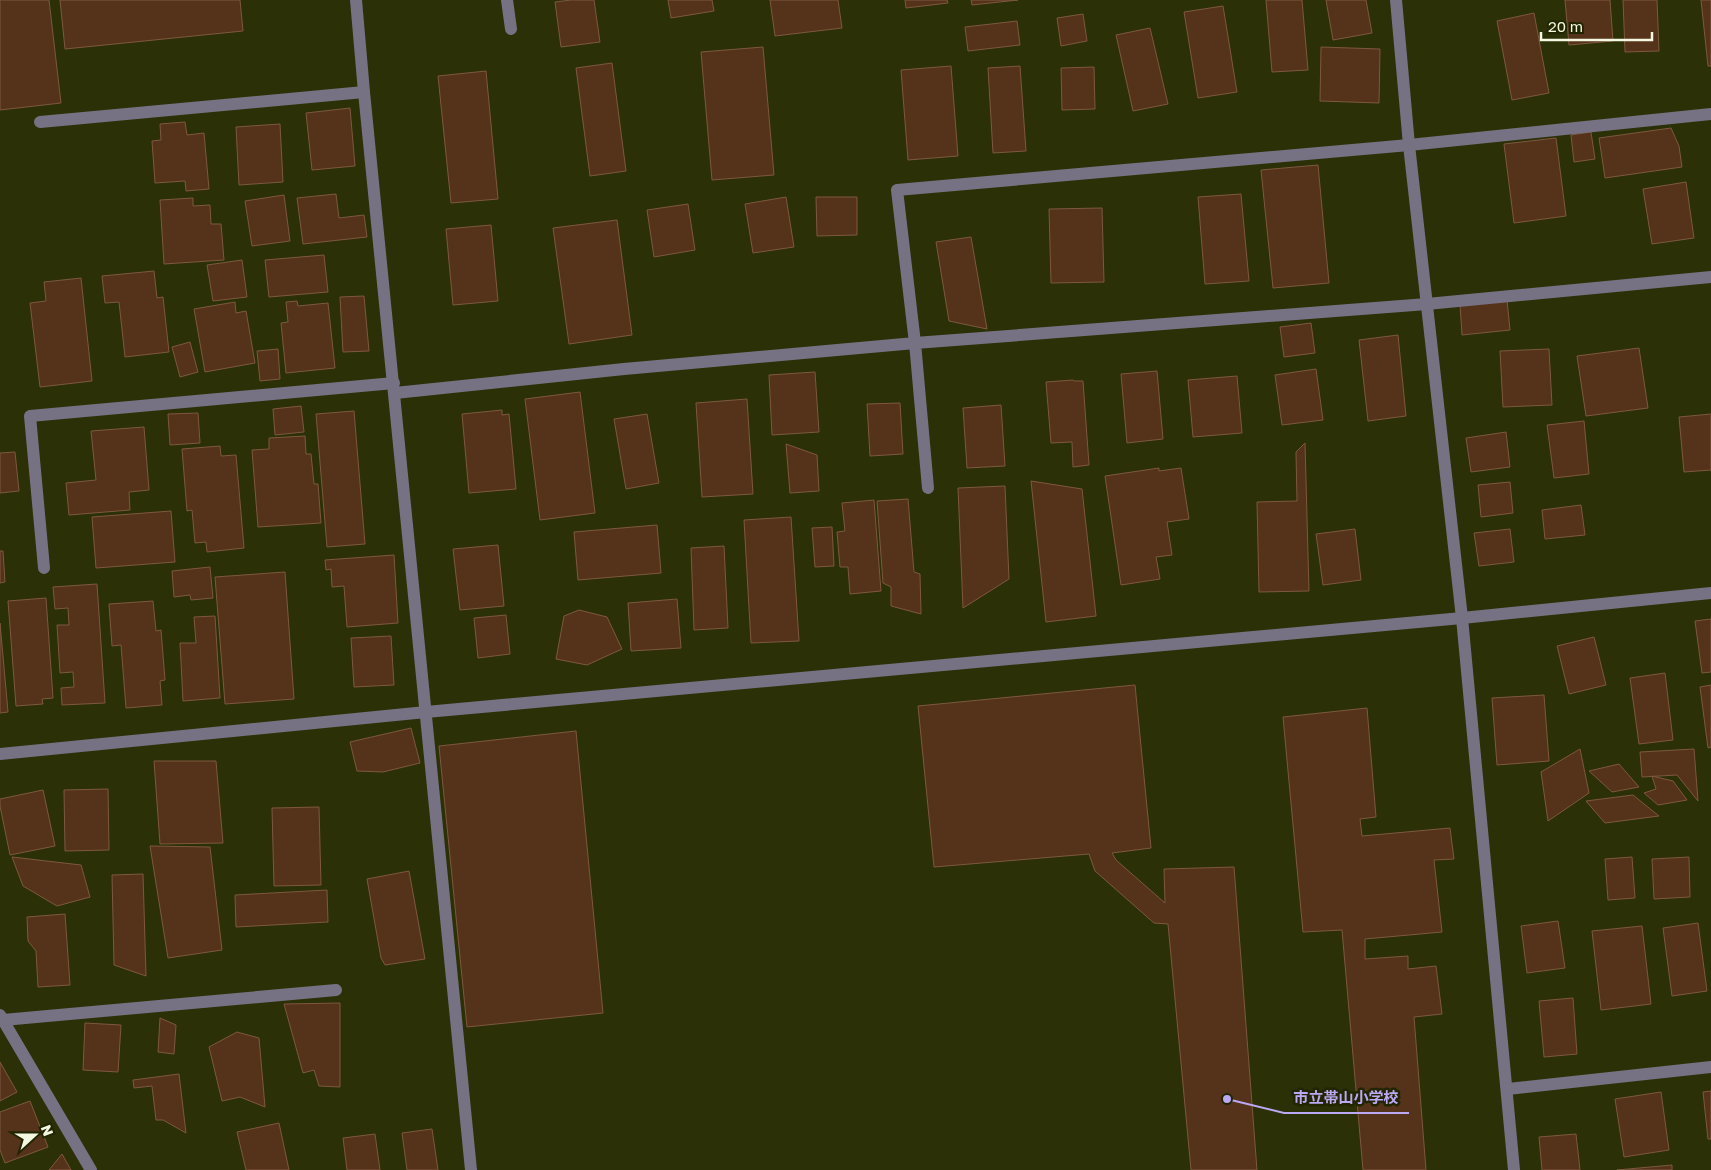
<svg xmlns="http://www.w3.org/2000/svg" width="1711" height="1170" viewBox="0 0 1711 1170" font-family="'Golos Text','Noto Sans JP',sans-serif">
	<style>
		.building { fill: #55331b; stroke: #7d583f }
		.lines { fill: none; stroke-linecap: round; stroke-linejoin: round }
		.minor { stroke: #767284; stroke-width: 12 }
		.leader { fill: none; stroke: #bca9f5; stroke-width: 2 }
		.callout-dot { fill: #bca9f5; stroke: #222600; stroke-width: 2 }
		.callout-label { font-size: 15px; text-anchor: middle; font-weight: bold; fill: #bca9f5; stroke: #222600; stroke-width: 5; stroke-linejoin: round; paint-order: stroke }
	</style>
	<rect width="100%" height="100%" fill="#2c3006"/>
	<g class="building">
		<polygon points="0,0 49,0 61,103 0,110"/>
		<polygon points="60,0 240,0 243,31 65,49"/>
		<polygon points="571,0 594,0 600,42 561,47 555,2"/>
		<polygon points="668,0 712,0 714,11 671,18"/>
		<polygon points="770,0 838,0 842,28 775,36"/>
		<polygon points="905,0 947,0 948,3 906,8"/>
		<polygon points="971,0 1018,0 972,5"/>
		<polygon points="1266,0 1302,0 1308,70 1272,72"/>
		<polygon points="1326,0 1366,0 1372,33 1333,40"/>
		<polygon points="1565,0 1610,0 1613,41 1569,45"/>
		<polygon points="1623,0 1657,0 1659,51 1625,52"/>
		<polygon points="1701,0 1711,0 1711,66 1708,66"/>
		<polygon points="1223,6 1237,92 1198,98 1184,12"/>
		<polygon points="1534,13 1549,93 1512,100 1497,21"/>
		<polygon points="1083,14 1087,41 1061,46 1057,18"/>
		<polygon points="1017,21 1020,45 968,51 965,27"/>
		<polygon points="1150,28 1168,104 1133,111 1116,35"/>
		<polygon points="763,47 774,175 712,180 701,52"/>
		<polygon points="1321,47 1380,49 1379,103 1320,101"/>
		<polygon points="612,63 626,171 590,176 576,68"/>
		<polygon points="951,66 958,156 908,160 901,70"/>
		<polygon points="1020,66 1026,151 993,153 988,68"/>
		<polygon points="1094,67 1095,109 1062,110 1061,68"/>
		<polygon points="486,71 498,199 451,203 438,76"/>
		<polygon points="350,108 355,166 312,170 306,113"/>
		<polygon points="185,122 187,135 204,133 209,189 186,191 185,181 155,183 152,141 161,140 160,124"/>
		<polygon points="280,124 283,182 239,185 236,127"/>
		<polygon points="1671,128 1679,146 1682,167 1605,178 1599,138"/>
		<polygon points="1591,132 1595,159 1574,162 1571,135"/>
		<polygon points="1556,138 1566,216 1514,223 1504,144"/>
		<polygon points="1318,165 1329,283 1273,288 1261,170"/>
		<polygon points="1686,182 1694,238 1652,244 1643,189"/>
		<polygon points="336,194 339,218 364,215 367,237 303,244 297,198"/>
		<polygon points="1241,194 1249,281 1205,284 1198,197"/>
		<polygon points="284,195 290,241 252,246 245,201"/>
		<polygon points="786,197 794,247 753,253 745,204"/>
		<polygon points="816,197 857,197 857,235 817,236"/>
		<polygon points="193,198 193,206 210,205 211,224 221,224 224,260 164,264 160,200"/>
		<polygon points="688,204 695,250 654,257 647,210"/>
		<polygon points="1102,208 1104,282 1051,283 1049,209"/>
		<polygon points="617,220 632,335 569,344 553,228"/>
		<polygon points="491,225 498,301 453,305 446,229"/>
		<polygon points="971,237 987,329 949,321 936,242"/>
		<polygon points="324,255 328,292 269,297 265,260"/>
		<polygon points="242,260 247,297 213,301 207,265"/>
		<polygon points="154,271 157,298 163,297 169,352 125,357 119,302 105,303 102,276"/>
		<polygon points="81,278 92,381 40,387 30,303 46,301 44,282"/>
		<polygon points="364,296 369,351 343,352 340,297"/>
		<polygon points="1507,300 1510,330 1462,335 1460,305"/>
		<polygon points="297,301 298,306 328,303 335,368 286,373 281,323 288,322 286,302"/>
		<polygon points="235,302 236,313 246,311 255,363 205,372 194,309"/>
		<polygon points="1311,323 1315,353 1284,357 1280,327"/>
		<polygon points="1398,335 1406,416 1368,421 1359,340"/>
		<polygon points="190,342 198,372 180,377 172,347"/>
		<polygon points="1639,348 1648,408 1586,416 1577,356"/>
		<polygon points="278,349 280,379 260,381 257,351"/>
		<polygon points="1549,349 1552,405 1503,407 1500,351"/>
		<polygon points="1316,369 1323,420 1282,425 1275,375"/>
		<polygon points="1157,371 1163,439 1127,443 1121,374"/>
		<polygon points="815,372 819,432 772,435 769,375"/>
		<polygon points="1237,376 1242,433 1193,437 1188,380"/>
		<polygon points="1073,380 1074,381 1083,381 1089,465 1073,467 1072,442 1051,443 1046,382"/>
		<polygon points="580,392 595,513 540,520 525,399"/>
		<polygon points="747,399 753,494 702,497 696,403"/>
		<polygon points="900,403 903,454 870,456 867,404"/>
		<polygon points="1001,405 1005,466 967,468 963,408"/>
		<polygon points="301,406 304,432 275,435 273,409"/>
		<polygon points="502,410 502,415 509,414 516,489 469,493 462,414"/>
		<polygon points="354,411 365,544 327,547 316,414"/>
		<polygon points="198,413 200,443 170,445 168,414"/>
		<polygon points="647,414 659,483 626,489 614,419"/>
		<polygon points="1711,414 1711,470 1684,472 1679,417"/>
		<polygon points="1584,421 1589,474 1554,478 1547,425"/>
		<polygon points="144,427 149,490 129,492 130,510 69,515 66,483 96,480 91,431"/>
		<polygon points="1506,432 1510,467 1471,472 1466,438"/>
		<polygon points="305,436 306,454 311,454 314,484 318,484 321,523 258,527 252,450 269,449 269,438"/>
		<polygon points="1305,443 1309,591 1259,592 1257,502 1297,501 1296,452"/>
		<polygon points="786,444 817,455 819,491 790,493"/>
		<polygon points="220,446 221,456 236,455 244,548 207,552 206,542 195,543 192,510 187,511 182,449"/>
		<polygon points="15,452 19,491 0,493 0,453"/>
		<polygon points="1159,468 1159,471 1181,468 1189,519 1167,522 1172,555 1156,557 1160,579 1121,585 1105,476"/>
		<polygon points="1031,481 1082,489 1096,616 1046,622"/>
		<polygon points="1510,482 1513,513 1481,517 1478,485"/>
		<polygon points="1005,486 1009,579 963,608 958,488"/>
		<polygon points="908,499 914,572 920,574 921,614 891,606 891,587 883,583 877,501"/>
		<polygon points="874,500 881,591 850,594 848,567 840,567 837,532 845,531 842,503"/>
		<polygon points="1581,505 1585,535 1545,539 1542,510"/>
		<polygon points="171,511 175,562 96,568 92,517"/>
		<polygon points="791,517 799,641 751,643 744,520"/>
		<polygon points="657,525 661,573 578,580 574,532"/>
		<polygon points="832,527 834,566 815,567 812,528"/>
		<polygon points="1355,529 1361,580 1323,585 1316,534"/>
		<polygon points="1510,529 1514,562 1479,566 1474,533"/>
		<polygon points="498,545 504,606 460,610 453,549"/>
		<polygon points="724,546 728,628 694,630 691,548"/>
		<polygon points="0,551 3,551 5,582 0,583"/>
		<polygon points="394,555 398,623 347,627 344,586 332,587 331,569 326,570 325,560"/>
		<polygon points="210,567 213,598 191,600 190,595 174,597 172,571"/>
		<polygon points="285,572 294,699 225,704 215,577"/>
		<polygon points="97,584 105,703 62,705 61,688 74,687 73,672 60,673 57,625 69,625 68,608 55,609 53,587"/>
		<polygon points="46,598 53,698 42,699 43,704 16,706 8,601"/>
		<polygon points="677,599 681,648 631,651 628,603"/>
		<polygon points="153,601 156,631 161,630 165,680 160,681 162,705 126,708 121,645 112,646 109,604"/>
		<polygon points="579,610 607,617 622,649 587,665 556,659 564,616"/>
		<polygon points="506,615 510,654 478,658 474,618"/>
		<polygon points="215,616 220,698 183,701 180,643 196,643 194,617"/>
		<polygon points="1711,619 1711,672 1702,673 1695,621"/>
		<polygon points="0,623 8,712 0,713"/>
		<polygon points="391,636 394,685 354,687 351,638"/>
		<polygon points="1594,637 1606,685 1569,694 1557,646"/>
		<polygon points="1665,673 1673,740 1639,744 1630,678"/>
		<polygon points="1135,685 1151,848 1112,853 1116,860 1165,903 1164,869 1234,867 1257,1170 1191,1170 1168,924 1154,923 1095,871 1089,854 934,867 918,706"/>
		<polygon points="1711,685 1711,747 1708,748 1700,687"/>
		<polygon points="1544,695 1549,761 1497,765 1492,698"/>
		<polygon points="1367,708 1376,817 1360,819 1362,836 1450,828 1454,859 1434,860 1442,932 1365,939 1365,959 1408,956 1408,969 1436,966 1442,1014 1414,1017 1426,1170 1363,1170 1342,930 1303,932 1283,717"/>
		<polygon points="411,728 420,763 383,772 357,771 350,742"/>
		<polygon points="576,731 603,1013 467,1027 439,746"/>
		<polygon points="1580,749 1589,793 1548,821 1541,772"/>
		<polygon points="1694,749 1698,801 1677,775 1642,777 1640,752"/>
		<polygon points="154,761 216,761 223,843 160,844"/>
		<polygon points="1619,764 1639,787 1612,792 1589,771"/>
		<polygon points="1652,776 1673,781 1687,800 1658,805 1644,793 1656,789"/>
		<polygon points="108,789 109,850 65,851 64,790"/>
		<polygon points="43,790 55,846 10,855 0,806 0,799"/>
		<polygon points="1633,795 1659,816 1605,823 1586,801"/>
		<polygon points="319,807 321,885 274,886 272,808"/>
		<polygon points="150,846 210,847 222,950 168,958"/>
		<polygon points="12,857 81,865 90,897 57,906 23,886"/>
		<polygon points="1632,857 1635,898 1608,900 1605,859"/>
		<polygon points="1689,857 1690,897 1654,899 1652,859"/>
		<polygon points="409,871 425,959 385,965 381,958 367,879"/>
		<polygon points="143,874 146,976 114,965 112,875"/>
		<polygon points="327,890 328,922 236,927 235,895"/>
		<polygon points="65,914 70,985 38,987 36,951 28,941 27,917"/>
		<polygon points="1558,921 1565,968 1527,973 1521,926"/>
		<polygon points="1698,923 1707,991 1672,996 1663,928"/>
		<polygon points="1642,926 1651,1004 1601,1010 1592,931"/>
		<polygon points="1573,998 1577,1054 1544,1057 1539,1001"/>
		<polygon points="340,1003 340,1087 319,1086 314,1070 303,1073 284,1004"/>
		<polygon points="160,1018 176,1025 174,1054 158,1052"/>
		<polygon points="85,1023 121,1025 118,1072 83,1070"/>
		<polygon points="237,1032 259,1038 265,1107 240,1097 222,1101 209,1047"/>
		<polygon points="0,1062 17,1092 0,1101"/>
		<polygon points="179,1074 186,1133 163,1120 156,1120 152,1086 134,1088 133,1080"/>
		<polygon points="1711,1091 1711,1139 1708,1139 1703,1092"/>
		<polygon points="1661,1092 1669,1150 1624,1157 1615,1099"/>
		<polygon points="30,1101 48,1147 5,1163 0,1150 0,1112"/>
		<polygon points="279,1123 289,1170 246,1170 237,1132"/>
		<polygon points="432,1129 438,1170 407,1170 402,1133"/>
		<polygon points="375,1134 380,1170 347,1170 343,1138"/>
		<polygon points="1576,1134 1580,1170 1542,1170 1539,1137"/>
		<polygon points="62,1154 71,1170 49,1170"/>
		<polygon points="1672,1165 1672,1170 1617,1170"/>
	</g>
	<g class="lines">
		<g class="minor">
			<polyline points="356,0 364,92 471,1170"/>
			<polyline points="507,0 511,29"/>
			<polyline points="1396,0 1409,145 1462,618 1514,1170"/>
			<polyline points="40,122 364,92"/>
			<polyline points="395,393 624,369 915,343 897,190 1409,145 1711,114"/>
			<polyline points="928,488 915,343 1427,304 1711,277"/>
			<polyline points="44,568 30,416 394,383"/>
			<polyline points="0,754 426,712 1462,618 1711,593"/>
			<polyline points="0,1015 91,1170"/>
			<polyline points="3,1020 336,990"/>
			<polyline points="1508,1089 1711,1067"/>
		</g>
	</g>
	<path class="leader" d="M1227 1099L1284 1113H1409"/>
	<circle class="callout-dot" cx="1227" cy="1099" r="5"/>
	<g class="callout-label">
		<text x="1346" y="1103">市立帯山小学校</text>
	</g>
	<g transform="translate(35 1135) rotate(69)" stroke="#222600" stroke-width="4" paint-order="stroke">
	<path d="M0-4L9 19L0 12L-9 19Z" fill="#f4f8e1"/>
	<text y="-8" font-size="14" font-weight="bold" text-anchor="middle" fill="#f4f8e1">N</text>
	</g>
	<path d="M1541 32v8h111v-8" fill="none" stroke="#f4f8e1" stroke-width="2.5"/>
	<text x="1548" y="32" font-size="15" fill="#f4f8e1" stroke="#222600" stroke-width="4" paint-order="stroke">20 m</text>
</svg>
